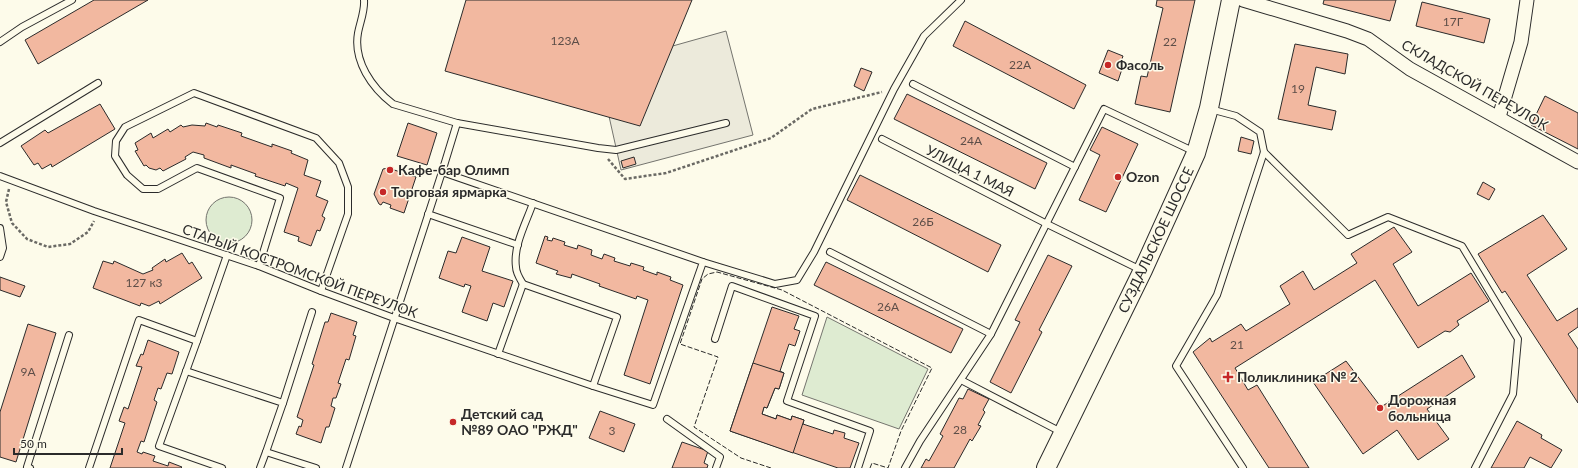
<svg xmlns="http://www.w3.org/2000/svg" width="1578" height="468" viewBox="0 0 1578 468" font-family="Lato,sans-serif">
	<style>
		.green { fill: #deebd1; stroke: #74746e }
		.parking { fill: #eceadb; stroke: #74746e }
		.building { fill: #f2b8a0; stroke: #2b2b2b }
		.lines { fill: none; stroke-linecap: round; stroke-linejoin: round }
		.lane-casing { stroke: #2b2b2b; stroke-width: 8 }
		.street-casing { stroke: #2b2b2b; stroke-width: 15 }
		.secondary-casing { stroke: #2b2b2b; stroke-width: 20 }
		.path { stroke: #6a6964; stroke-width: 2.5; stroke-dasharray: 3 2; stroke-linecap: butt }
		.lane { stroke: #fdfbea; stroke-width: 6 }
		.street { stroke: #fdfbea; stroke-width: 13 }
		.secondary { stroke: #fdfbea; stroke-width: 18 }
		.fence { stroke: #2b2b2b; stroke-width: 1; stroke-dasharray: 5 2; stroke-linecap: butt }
		.poi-dot { fill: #c62828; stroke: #fdfbea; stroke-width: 1.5 }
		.labels { text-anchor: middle; stroke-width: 3; stroke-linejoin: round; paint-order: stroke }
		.number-label { font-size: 12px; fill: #5d4e48 }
		.poi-label { font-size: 14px; font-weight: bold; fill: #2b2b2b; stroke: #fdfbea; text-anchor: start }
		.street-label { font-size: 14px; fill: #2b2b2b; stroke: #fdfbea }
	</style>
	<rect width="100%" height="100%" fill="#fdfbea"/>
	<g class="green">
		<circle cx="229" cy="220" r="23"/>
		<polygon points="827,317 928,369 899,429 802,395"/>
	</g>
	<polygon class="parking" points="726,31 753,135 621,170 598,67"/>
	<g class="building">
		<polygon points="94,0 148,0 38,64 25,40"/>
		<polygon points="466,0 692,0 640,126 445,71"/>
		<polygon points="1157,0 1195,0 1170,112 1135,104 1141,76 1147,77 1163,8 1156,6"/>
		<polygon points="1324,0 1396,0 1390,21 1323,4"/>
		<polygon points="1422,2 1490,19 1484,43 1416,26"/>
		<polygon points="965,21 1086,85 1074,109 953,46"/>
		<polygon points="1295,44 1348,54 1345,74 1316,67 1308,105 1336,111 1332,130 1278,119"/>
		<polygon points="1108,50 1123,56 1121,62 1124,63 1118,81 1099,73"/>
		<polygon points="861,68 872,72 864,91 854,86"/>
		<polygon points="907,94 1047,163 1035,189 894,119"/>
		<polygon points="1545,96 1578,113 1578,149 1531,125"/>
		<polygon points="100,104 115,129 52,167 51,164 42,169 38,163 34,165 21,146 45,130 48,133"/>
		<polygon points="206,123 217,127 218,125 242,133 241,136 272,147 272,144 292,151 291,153 308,160 304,175 321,181 316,196 328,201 322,216 325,218 320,231 317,230 311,246 298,241 299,237 284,232 298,188 286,183 285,186 255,176 256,174 231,165 231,168 204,158 204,155 193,152 185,157 186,159 163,171 160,168 156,170 149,168 146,165 144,166 135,151 138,150 135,143 151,133 153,138 168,129 170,132 181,125 183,127 192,125 205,126"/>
		<polygon points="408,123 437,133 427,165 397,156"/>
		<polygon points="1102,127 1138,144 1106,212 1079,200 1100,155 1090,150"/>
		<polygon points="1241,137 1254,141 1251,154 1238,151"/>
		<polygon points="634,157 636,164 623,168 621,161"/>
		<polygon points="388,168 416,177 404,213 390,208 391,205 383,202 381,205 379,204 374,194 383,169"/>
		<polygon points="860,175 1001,245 988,272 847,200"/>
		<polygon points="1483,182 1495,189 1489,200 1477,194"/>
		<polygon points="1543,215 1567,249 1527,275 1557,321 1578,308 1578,327 1568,334 1578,349 1578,403 1505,291 1502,293 1478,254"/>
		<polygon points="1394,227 1412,252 1393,264 1418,306 1471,273 1489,301 1457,321 1459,325 1450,332 1445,331 1418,348 1375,280 1235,368 1248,390 1257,385 1309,468 1269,468 1193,352 1210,338 1212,342 1241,324 1246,331 1290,304 1280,286 1303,271 1314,290 1357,263 1351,254"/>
		<polygon points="545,236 548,237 547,240 552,241 553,238 565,242 564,245 577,249 578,245 592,250 591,255 602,259 604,254 615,258 614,261 630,266 631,263 644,267 643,270 657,275 657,272 671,277 670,280 683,285 650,384 624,375 648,300 637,296 636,299 599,286 600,284 572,274 571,278 556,274 558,271 536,263"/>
		<polygon points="462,237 490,247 482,271 513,281 504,307 493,303 487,321 462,312 471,286 465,284 464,287 439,278 448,251 456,253"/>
		<polygon points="182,253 189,264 192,262 202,278 160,304 159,301 149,306 141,303 140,306 93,288 103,261 113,264 114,261 143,274 153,270 152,268 165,259 166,262"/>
		<polygon points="1048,255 1072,266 1039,330 1042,332 1011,393 990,382 1020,322 1015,320"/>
		<polygon points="826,262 963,329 951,353 814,285"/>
		<polygon points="0,277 25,286 20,297 0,290"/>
		<polygon points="772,307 799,316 794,329 800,331 795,346 789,344 780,371 784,373 779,389 775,388 767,408 764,407 762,414 776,419 777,415 791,420 792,416 804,420 803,424 833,434 834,430 845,433 844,438 859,443 850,468 838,468 730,431"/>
		<polygon points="331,313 357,322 353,335 356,336 349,360 346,359 338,383 341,384 336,398 333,398 331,406 335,408 329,427 326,427 321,443 296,434 299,426 301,427 303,420 297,417 314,365 312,364 325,322 328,322"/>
		<polygon points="28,324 56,333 16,462 0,457 0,412"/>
		<polygon points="148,340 179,352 172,374 167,373 161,389 158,388 154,400 157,402 144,442 141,441 137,452 142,454 143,452 155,456 153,461 168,466 169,462 182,467 181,468 110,468 125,423 119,421 124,407 128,409 142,367 136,366 141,354 143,355"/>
		<polygon points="1462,355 1475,377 1427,409 1449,439 1418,460 1397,430 1363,454 1313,382 1346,361 1381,407"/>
		<polygon points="753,363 784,373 779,389 775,388 767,408 764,407 762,414 776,419 777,415 791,420 792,416 804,420 793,453 730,431"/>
		<polygon points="968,389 989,399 983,410 985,412 978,425 981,426 972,441 970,439 954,468 921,468 926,459 929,461 943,436 940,434 959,398 963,399"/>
		<polygon points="600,411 635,424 624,452 589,438"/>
		<polygon points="1517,421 1542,435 1541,438 1562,450 1551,468 1530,457 1524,468 1491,468"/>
		<polygon points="682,442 708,451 704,463 708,465 707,468 672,468"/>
	</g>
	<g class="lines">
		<defs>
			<g id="lane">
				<path d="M364 0C365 11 360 22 358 33 353 61 372 88 393 104L457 123"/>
				<polyline points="0,42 22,27 72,0"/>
				<polyline points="913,84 1075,167"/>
				<polyline points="1210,109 1236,116 1260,132 1264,152 1217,295 1176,366 1243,468"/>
				<polyline points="882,139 1047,224 1141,270"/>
				<polyline points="0,143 98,83"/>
				<polyline points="1264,152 1348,235 1388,217 1462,246 1518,339 1513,394 1475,468"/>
				<polyline points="442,172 457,123 598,148 616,150 726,123"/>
				<polyline points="0,176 94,211 259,266 321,291 394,318 593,386 653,405 703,262 442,172 346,468"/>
				<polyline points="428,214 518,245"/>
				<polyline points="0,228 3,248 0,257"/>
				<polyline points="830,252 991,334"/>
				<polyline points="703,262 775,284 797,280 814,252 894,89 924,36 961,0"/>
				<polyline points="259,266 280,198 197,168 158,189 143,189 127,175 115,156 116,141 125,127 194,93 316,138 339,163 348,187 348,214 321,291"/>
				<path d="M523 284C520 279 516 273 516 267 513 246 526 223 533 203"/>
				<polyline points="715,339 732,286 815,316 787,401 870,431 858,468"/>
				<polyline points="197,341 227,255"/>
				<polyline points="498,354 523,284 617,317 593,386"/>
				<polyline points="186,371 283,403 266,452"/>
				<polyline points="961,380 1063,433"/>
				<polyline points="283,403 312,312"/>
				<polyline points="667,419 720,457 716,468"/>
				<polyline points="30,468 27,467 69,335"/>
				<polyline points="89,468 139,320 197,341 159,446 222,468"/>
				<polyline points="260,468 266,452 316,468"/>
				<polyline points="905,468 920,441 991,334 1104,109 1195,152"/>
			</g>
			<g id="street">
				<polyline points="1243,0 1347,31 1368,39 1410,69 1578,162"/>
				<polyline points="1499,117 1521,42 1527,0"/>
			</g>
			<polyline id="secondary" points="1046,468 1143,270 1196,153 1209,108 1231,0"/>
		</defs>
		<use href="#lane" class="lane-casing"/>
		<use href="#street" class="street-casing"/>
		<use href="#secondary" class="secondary-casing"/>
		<g class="path">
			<polyline points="608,159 625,179 666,173 771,138 812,109 882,92"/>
			<polyline points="9,189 6,202 12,223 27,239 48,247 70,244 88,232 94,221"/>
		</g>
		<use href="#lane" class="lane"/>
		<use href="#street" class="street"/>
		<use href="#secondary" class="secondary"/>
		<g class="fence">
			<polyline points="771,468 741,458 694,427 718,357 680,344 702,279 708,274 717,272 782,290 932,368 901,431 888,468"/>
			<polyline points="870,468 872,463 888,468"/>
		</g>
	</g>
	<g class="poi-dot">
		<circle cx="1108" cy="65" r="4"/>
		<circle cx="390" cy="170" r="4"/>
		<circle cx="1118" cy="177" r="4"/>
		<circle cx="383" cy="192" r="4"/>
		<path d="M1226 371h4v4h4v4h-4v4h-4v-4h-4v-4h4z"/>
		<circle cx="1380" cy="408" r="4"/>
		<circle cx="453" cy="422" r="4"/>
	</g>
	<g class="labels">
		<g class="number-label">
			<text x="1453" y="26">17Г</text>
			<text x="565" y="45">123А</text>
			<text x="1170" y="46">22</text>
			<text x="1020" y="69">22А</text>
			<text x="1298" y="93">19</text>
			<text x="971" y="145">24А</text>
			<text x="923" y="226">26Б</text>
			<text x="144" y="287">127 к3</text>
			<text x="888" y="311">26А</text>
			<text x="1237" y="349">21</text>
			<text x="28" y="376">9А</text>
			<text x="960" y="434">28</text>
			<text x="612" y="435">3</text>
		</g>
		<g class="poi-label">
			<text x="1116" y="70">Фасоль</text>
			<text x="398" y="175">Кафе-бар Олимп</text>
			<text x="1126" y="182">Ozon</text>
			<text x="391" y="197">Торговая ярмарка</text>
			<text x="1237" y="382">Поликлиника № 2</text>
			<text x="1388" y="405">Дорожная<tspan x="1388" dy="16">больница</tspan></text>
			<text x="461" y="419">Детский сад<tspan x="461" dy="16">№89 ОАО "РЖД"</tspan></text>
		</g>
		<g class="street-label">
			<text transform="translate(1475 85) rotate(30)" y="5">СКЛАДСКОЙ ПЕРЕУЛОК</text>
			<text transform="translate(970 171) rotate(27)" y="5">УЛИЦА 1 МАЯ</text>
			<text transform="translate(1156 240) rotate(-65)" y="5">СУЗДАЛЬСКОЕ ШОССЕ</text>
			<text transform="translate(300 271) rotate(20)" y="5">СТАРЫЙ КОСТРОМСКОЙ ПЕРЕУЛОК</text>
		</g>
	</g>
	<path d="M14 448v6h108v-6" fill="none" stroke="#2b2b2b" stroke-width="2"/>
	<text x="20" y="448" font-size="12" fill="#2b2b2b" stroke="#fdfbea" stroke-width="3" paint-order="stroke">50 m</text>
</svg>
